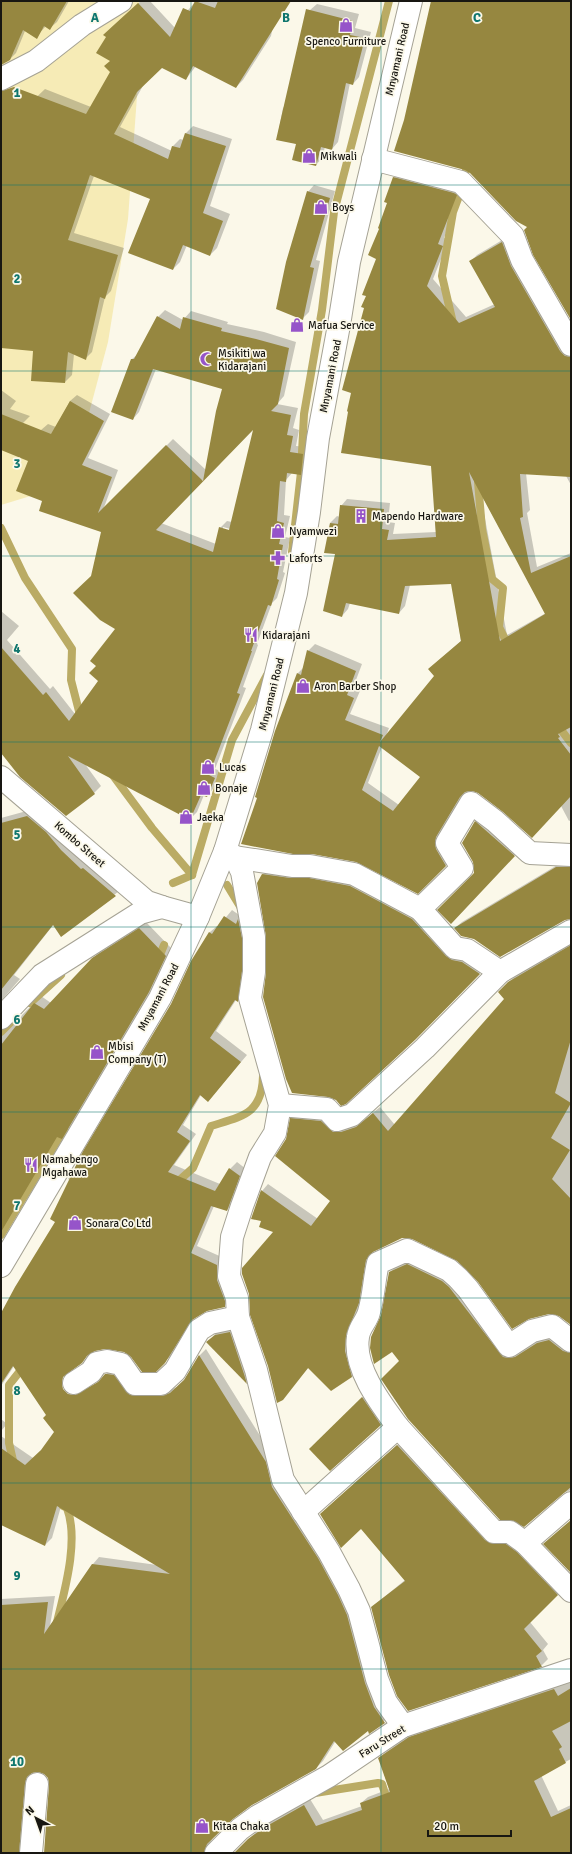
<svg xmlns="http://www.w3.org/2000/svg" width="572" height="1854" viewBox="0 0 572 1854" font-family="Signika,sans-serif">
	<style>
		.green { fill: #f6ebb6 }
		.shadow { fill: #0003; fill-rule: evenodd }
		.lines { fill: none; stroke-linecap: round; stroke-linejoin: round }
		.stream { stroke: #baab64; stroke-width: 8 }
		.building { fill: #968740; fill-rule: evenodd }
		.minor-casing { stroke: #a5a294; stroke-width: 24 }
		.minor { stroke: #fff; stroke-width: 22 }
		.grid { fill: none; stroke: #0f766e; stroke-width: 1; stroke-opacity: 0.55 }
		.labels { text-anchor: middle; stroke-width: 3.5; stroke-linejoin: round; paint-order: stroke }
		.poi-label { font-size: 11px; fill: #181712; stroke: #fbf8e9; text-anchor: start }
		.street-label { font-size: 11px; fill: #181712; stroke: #fbf8e9 }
		.grid-label { font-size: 13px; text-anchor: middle; font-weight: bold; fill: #0f766e; stroke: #fbf8e9; stroke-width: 3.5; stroke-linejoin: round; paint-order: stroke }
	</style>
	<rect width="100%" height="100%" fill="#fbf8e9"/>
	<polygon class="green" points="1,1 139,1 139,69 128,219 108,342 70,484 1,505"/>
	<g class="shadow">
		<polygon points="1,1 69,1 57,22 50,28 46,26 36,37 25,31 16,53 9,60 1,63"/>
		<polygon points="141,1 150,1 176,29 188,10 196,1 278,1 271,36 243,80 236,87 196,66 186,79 162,66 144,84 120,127 172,151 173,146 180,139 184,140 186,133 193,126 232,139 210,206 230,214 217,248 210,255 187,245 180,262 173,269 151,198 94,176 74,233 124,248 111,291 105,297 92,352 85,359 74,354 72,375 65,382 34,350 1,347 1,122 24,109 45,89 91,107 112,72 107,37 111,28"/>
		<polygon points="317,4 359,14 355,28 371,32 359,77 353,84 350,83 338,142 332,149 325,147 322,158 316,165 298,144 277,139 283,108 285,106 310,10"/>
		<path d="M400 171 463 188 444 238 449 239 433 279 466 317 495 304 471 261 477 255 509 236 571 349V485L566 476 526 473 530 510 527 513 537 567 571 553V820L569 821 561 806 504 811 479 792 473 790 466 791 443 829 452 859 418 892 258 797 276 731 298 673 304 667 308 651 315 644 362 664 353 688 360 691 350 714 389 728 386 736 435 676 429 669 461 641 452 582 410 585 405 606 399 613 350 603 348 609 342 616 336 554 326 552 330 523 337 516 340 517 341 506 347 499 390 503 388 522 395 523 393 534 436 532 432 465 352 392 367 296 377 258 381 228 389 203 394 178ZM480 492 546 613 507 635ZM382 747 421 777 399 805 368 783Z"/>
		<polygon points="314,185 335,191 316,260 320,261 309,312 303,318 308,192"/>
		<path d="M165 310 183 320 191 311 228 322 227 324 264 332 296 342 284 396 277 404 298 408 293 428 299 430 296 446 310 447 307 467 301 474 292 473 286 480 284 515 290 516 285 537 290 538 283 572 285 573 277 598 272 603 257 644 258 645 243 687 246 688 215 769 221 771 213 789 207 796 204 795 197 812 190 819 85 764 101 786 94 793 3 754 1 756V611L19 626 7 640 50 689 53 686 75 714 99 681 98 666 116 629 92 577 102 532 44 500 41 430 48 424 56 427 70 401 77 395 110 414 88 458 118 470 103 510 173 439 206 470 223 388 156 369 139 412 133 419 132 359 138 354 158 317ZM255 427 232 522 227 521 220 528 216 544 161 523ZM223 527 234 530V532L223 530Z"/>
		<polygon points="1,390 16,401 10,409 30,416 1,445"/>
		<polygon points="34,809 123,888 61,936 54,924 14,975 20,979 1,1001 1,818"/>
		<polygon points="482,816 520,849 457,917 475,873 475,822"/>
		<polygon points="564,861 571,861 571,918 474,939 455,928 462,922"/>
		<polygon points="270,868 357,880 486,967 416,1038 268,972 268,937 263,874"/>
		<polygon points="232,910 242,917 245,914 245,994 238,1001 236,1000 216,1031 247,1055 208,1101 201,1095 183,1125 196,1134 174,1165 220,1184 230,1169 237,1162 246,1169 234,1203 227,1210 214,1206 197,1246 224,1258 231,1299 224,1306 207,1310 196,1316 172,1355 164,1362 129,1331 14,1366 1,1386 1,1326 56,1221 73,1182 68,1179 172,1005 192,962 210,932 217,926 218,927"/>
		<polygon points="146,922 172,949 156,984 30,1195 23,1202 20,1200 7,1222 1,1228 1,1021 5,1023 13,1023 17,1020 41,996 51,1003 100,951"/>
		<polygon points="571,943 571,1324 555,1313 479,1281 458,1260 413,1238 402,1237 374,1250 372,1253 365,1295 358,1370 352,1377 309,1367 282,1399 275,1232 262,1221 262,1191 268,1184 318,1219 331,1201 287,1140 291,1119 298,1112 348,1126 364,1120 380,1107 395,1125 506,999 499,992 516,975"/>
		<polygon points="414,1258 449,1274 518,1352 545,1336 571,1345 571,1490 563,1493 408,1418 388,1389 382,1379 400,1361 380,1321 390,1272 397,1265"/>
		<polygon points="236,1326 253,1377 247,1383 208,1342 216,1333"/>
		<polygon points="206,1349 272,1455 325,1552 391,1715 370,1732 369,1729 335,1742 323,1761 316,1768 251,1804 232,1818 213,1837 210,1843 210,1849 213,1853 45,1853 50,1785 49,1778 45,1773 38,1771 32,1772 25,1848 18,1853 1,1843 1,1599 55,1596 50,1626 93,1564 99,1557 157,1565 84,1393 103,1378 112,1368 169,1390 177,1387 185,1379 200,1355"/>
		<polygon points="369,1391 387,1418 380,1425 310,1449"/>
		<polygon points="1,1419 7,1424 1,1431"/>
		<polygon points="1,1436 68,1482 52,1538 45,1545 1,1524"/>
		<polygon points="404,1439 513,1538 564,1588 530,1622 548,1644 543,1650 548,1659 541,1666 372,1607 405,1580 361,1528 328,1507"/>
		<polygon points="571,1680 571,1759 541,1775 558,1811 571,1805 571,1853 235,1853 256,1832 273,1820 310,1799 323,1820 362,1806 361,1803 368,1797 389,1789 379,1758 386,1752 416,1731"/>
	</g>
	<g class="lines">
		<g class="stream">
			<polyline points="453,323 442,276 453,212 462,188 461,182 470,161"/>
			<polyline points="478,482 482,529 492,579 503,588 499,627 509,647"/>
			<polyline points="1,528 25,578 72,649 71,680 81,719"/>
			<polyline points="292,552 301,472 304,414 322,310 334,212 389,1"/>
			<polyline points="556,723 571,743"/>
			<polyline points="112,774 152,828 192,875"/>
			<polyline points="192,875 232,740 267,675"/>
			<polyline points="173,883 192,875"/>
			<polyline points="227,885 241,908"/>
			<polyline points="158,960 164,945"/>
			<polyline points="30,1003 61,975"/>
			<polyline points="1,1032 12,1021"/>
			<path d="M174 1185 193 1168 211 1126C243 1116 262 1114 263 1076"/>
			<polyline points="1,1235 64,1129"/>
			<polyline points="14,1465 9,1443 9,1385 24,1366"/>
			<path d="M57 1622C65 1589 79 1540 67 1508L63 1506"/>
			<polyline points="315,1793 378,1783 382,1784 388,1803"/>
		</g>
	</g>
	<g class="building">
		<polygon points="1,1 67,1 50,30 44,26 37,39 23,30 10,60 1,65"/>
		<polygon points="195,1 215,8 218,1 291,1 236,88 193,66 186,80 162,68 137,92 114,134 168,159 172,146 180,148 185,133 226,146 203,213 223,221 210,256 183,245 173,270 128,253 150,199 90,175 68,240 118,255 105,299 100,297 86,360 68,352 65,383 31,381 33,351 1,348 1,91 14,87 86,114 110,72 104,66 110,61 96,53 106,37 103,35 138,3 170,37 183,8 190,11"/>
		<polygon points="431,1 571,1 571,320 533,255 524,230 527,227 516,221 470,173 465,170 394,151 404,120"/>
		<polygon points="306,9 353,21 350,35 365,38 353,85 346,83 332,150 321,147 316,166 292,160 296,144 276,140"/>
		<path d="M393 177 454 193 457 195 438 244 443 246 427 286 459 323 495 307 469 261 502 242 511 266 560 351 565 356 571 357V477L520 474 523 517 520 518 531 573 571 556V727L558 734 560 737 558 738 571 755V796L532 838 503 812 478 793 472 791 465 792 460 797 436 837 435 843 436 849 446 866 418 894 356 862 312 854H293L241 844 257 798 255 797 275 731 297 673 301 675 307 650 356 671 347 695 354 698 345 720 383 735 380 742 434 676 428 669 461 641 451 584 405 586 399 614 346 603 342 617 323 611 335 554 324 553 330 523 338 524 340 505 384 509 382 529 389 530 387 540 436 537 431 466 341 453 348 412 347 411 351 393 342 390 364 308 361 307 366 296 362 295 376 259 368 255 379 229 378 228 387 203 384 202ZM469 472 545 614 500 641ZM379 746 420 777 393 811 362 790Z"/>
		<polygon points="307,191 330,198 310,267 314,268 303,320 276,309 286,262"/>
		<path d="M157 316 180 329 183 317 222 328 221 331 256 339 289 348 278 404 271 411 291 415 287 435 293 436 290 452 303 454 301 475 287 473 286 482 280 481 277 521 284 523 279 544 283 545 277 579 279 580 271 606 268 605 251 651H252L237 693 240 694 209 775 215 778 207 797 201 795 190 820 68 756 95 794 66 816 20 777 1 753V647L43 695 46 692 69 721 98 681 89 673 96 666 90 661 115 629 100 620 73 593 91 576 101 532 39 511 42 501 16 491 28 461 1 450V414L51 434 70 401 104 421 82 465 112 477 98 513 166 445 203 481 216 411 222 389 153 369 133 420 111 412 131 359H134ZM253 430 229 530 219 527 213 552 156 530Z"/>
		<polygon points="27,816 46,832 61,850 81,869 83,868 116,896 61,937 53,925 1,990 1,823"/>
		<polygon points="475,821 515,856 451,924 437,910 474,873 473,862 462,843"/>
		<polygon points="556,867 571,867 571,919 565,920 500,957 474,939 461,936 454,928"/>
		<polygon points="262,874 290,878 309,878 350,886 412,919 446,956 452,960 462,962 480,974 416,1039 346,1104 341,1106 336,1100 328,1097 292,1093 286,1079 263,997 266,972 266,937 257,883"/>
		<polygon points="224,916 236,924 238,919 242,938 242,971 238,1002 235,1000 210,1038 241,1062 208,1102 200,1095 177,1132 190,1141 168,1172 215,1191 229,1168 240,1176 227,1211 211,1206 191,1253 217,1265 217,1280 225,1301 225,1307 207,1311 192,1320 165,1363 156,1372 142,1372 131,1357 124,1352 105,1349 95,1351 87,1356 82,1363 63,1377 62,1384 63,1389 68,1394 75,1395 98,1382 105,1374 107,1374 114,1375 130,1395 162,1396 170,1393 184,1380 199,1355 266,1462 272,1487 318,1558 338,1595 347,1615 365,1683 374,1707 385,1723 369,1734 368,1731 343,1751 334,1741 316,1769 252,1805 233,1819 207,1844 204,1853 44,1853 49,1785 48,1778 44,1774 38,1772 32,1773 27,1777 25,1783 19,1853 1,1853 1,1605 48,1602 44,1634 92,1564 170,1574 57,1506 45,1546 1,1525 1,1448 25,1465 41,1450 54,1432 43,1418 46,1415 13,1366 1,1384 1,1313 15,1287 55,1222 50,1219 83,1151 171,1004 191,961 209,932 212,934"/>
		<polygon points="139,928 166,956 149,992 62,1139 57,1137 1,1232 1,1045 34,1003 44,1009 92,958"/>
		<polygon points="571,945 571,1039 555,1093 571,1103 551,1138 570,1150 552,1179 571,1199 571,1325 559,1316 549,1314 529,1319 512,1329 478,1282 457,1261 412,1239 402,1238 373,1252 366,1260 359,1303 346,1335 345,1351 352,1377 331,1391 308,1368 283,1400 277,1403 268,1366 250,1315 249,1294 242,1274 242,1268 273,1232 259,1227 261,1221 251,1219 261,1190 311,1226 330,1201 275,1156 286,1139 290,1118 321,1121 333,1132 341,1132 356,1127 373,1113 388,1131 504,999 498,992 508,982"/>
		<polygon points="407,1264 442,1281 449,1287 503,1357 509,1358 515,1357 537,1343 549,1340 563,1351 571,1353 571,1487 524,1527 510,1520 500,1520 408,1419 381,1379 399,1361 392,1352 374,1364 370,1348 371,1337 381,1315 389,1272"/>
		<polygon points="230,1332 244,1374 247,1384 206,1342 215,1335"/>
		<polygon points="362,1397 381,1425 330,1471 309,1449"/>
		<polygon points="397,1445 485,1540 494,1544 506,1544 517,1552 558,1595 524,1629 542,1651 536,1656 542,1667 408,1711 397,1696 389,1675 371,1607 405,1581 361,1529 341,1548 320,1514"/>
		<polygon points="571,1520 571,1573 543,1544"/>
		<polygon points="571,1688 571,1721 552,1731 562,1747 559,1749 566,1763 534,1781 551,1817 571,1808 571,1853 234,1853 248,1839 265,1827 304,1805 316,1826 362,1810 360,1803 390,1792 378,1758 409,1737 554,1689 558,1696"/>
	</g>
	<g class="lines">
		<defs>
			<g id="minor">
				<polyline points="1,79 36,61 82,25 121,1"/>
				<polyline points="373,159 461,182 513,236 522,260 571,345"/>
				<polyline points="1,777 147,902 162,907"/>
				<polyline points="225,851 235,857 242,872 254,937 254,972 250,998 280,1105 275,1133 260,1157 242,1206 232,1237 229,1276 237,1298 238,1317 256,1370 283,1480 329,1552 349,1589 359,1611 377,1679 386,1702 403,1726"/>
				<polyline points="235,857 292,866 310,866 354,874 420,909 462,868 447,843 471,803 495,821 530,853 571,855"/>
				<polyline points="420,909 455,948 467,950 500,972"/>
				<polyline points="1,1018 42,975 140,913 162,907 198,917"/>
				<polyline points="280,1105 327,1109 337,1120 352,1115 425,1048 500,972 571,931"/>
				<polyline points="1,1266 160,998 198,917 225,851 262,730 296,593 309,512 318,438 339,325 349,262 411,1"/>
				<polyline points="74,1383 91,1372 97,1363 107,1361 121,1364 135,1384 161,1384 175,1371 199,1330 210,1323 238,1317"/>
				<path d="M398 1427C381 1404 353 1368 358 1337 359 1327 367 1321 369 1312 374 1296 374 1279 378 1263L407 1250 449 1270 458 1278 468 1289 509 1346 532 1331 552 1326 571 1341"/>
				<polyline points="303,1512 398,1427 494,1532 510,1532 525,1543 571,1591"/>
				<polyline points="525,1543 571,1503"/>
				<polyline points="31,1853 37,1784"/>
				<polyline points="216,1853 240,1829 258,1816 329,1776 403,1726 571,1670"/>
			</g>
		</defs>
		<use href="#minor" class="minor-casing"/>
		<use href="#minor" class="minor"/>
	</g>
	<path class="grid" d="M191 1V1853M381 1V1853M1 185H571M1 371H571M1 556H571M1 742H571M1 927H571M1 1112H571M1 1298H571M1 1483H571M1 1669H571"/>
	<defs>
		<symbol id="shop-bare" viewBox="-9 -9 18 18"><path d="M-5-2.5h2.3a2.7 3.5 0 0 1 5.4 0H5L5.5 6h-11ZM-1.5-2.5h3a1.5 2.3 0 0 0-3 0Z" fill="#9654c9" stroke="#fbf8e9" stroke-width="2.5" paint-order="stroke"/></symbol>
		<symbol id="mosque-bare" viewBox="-9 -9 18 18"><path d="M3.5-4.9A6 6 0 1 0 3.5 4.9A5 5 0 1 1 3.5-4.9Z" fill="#9654c9" stroke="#fbf8e9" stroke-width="2.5" paint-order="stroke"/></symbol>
		<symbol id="building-bare" viewBox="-9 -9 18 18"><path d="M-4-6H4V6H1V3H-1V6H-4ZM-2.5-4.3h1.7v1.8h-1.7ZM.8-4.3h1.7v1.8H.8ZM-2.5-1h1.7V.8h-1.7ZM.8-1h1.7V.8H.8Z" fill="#9654c9" stroke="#fbf8e9" stroke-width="2.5" paint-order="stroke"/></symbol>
		<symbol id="pharmacy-bare" viewBox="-9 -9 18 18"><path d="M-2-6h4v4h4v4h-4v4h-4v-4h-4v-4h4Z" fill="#9654c9" stroke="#fbf8e9" stroke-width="2.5" paint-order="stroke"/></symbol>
		<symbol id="restaurant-bare" viewBox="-9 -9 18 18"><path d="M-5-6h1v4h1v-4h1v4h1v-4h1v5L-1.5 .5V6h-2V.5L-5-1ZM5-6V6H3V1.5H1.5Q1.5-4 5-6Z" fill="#9654c9" stroke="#fbf8e9" stroke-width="2.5" paint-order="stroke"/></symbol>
	</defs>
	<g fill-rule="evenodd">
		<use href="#shop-bare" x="336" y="15" width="20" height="20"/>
		<use href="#shop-bare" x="299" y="146" width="20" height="20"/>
		<use href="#shop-bare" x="311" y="197" width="20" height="20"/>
		<use href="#shop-bare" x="287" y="315" width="20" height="20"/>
		<use href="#mosque-bare" x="197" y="349" width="20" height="20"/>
		<use href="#building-bare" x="351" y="506" width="20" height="20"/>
		<use href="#shop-bare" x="268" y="521" width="20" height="20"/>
		<use href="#pharmacy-bare" x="268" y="548" width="20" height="20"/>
		<use href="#restaurant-bare" x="241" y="625" width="20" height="20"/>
		<use href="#shop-bare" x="293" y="676" width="20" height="20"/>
		<use href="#shop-bare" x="198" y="757" width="20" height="20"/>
		<use href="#shop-bare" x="194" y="778" width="20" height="20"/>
		<use href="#shop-bare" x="176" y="807" width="20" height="20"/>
		<use href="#shop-bare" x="87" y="1042" width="20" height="20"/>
		<use href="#restaurant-bare" x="21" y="1155" width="20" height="20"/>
		<use href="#shop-bare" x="65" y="1213" width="20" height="20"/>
		<use href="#shop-bare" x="192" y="1816" width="20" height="20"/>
	</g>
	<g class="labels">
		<g class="poi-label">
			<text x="346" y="45" text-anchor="middle">Spenco Furniture</text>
			<text x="320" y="160">Mikwali</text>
			<text x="332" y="211">Boys</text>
			<text x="308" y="329">Mafua Service</text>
			<text x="218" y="357">Msikiti wa<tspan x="218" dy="13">Kidarajani</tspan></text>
			<text x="372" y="520">Mapendo Hardware</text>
			<text x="289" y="535">Nyamwezi</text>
			<text x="289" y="562">Laforts</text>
			<text x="262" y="639">Kidarajani</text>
			<text x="314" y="690">Aron Barber Shop</text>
			<text x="219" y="771">Lucas</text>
			<text x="215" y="792">Bonaje</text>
			<text x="197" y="821">Jaeka</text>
			<text x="108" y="1050">Mbisi<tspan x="108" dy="13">Company (T)</tspan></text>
			<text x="42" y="1163">Namabengo<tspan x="42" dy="13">Mgahawa</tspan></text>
			<text x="86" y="1227">Sonara Co Ltd</text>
			<text x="213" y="1830">Kitaa Chaka</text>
		</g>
		<g class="street-label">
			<text transform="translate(397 59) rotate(-77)" y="4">Mnyamani Road</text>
			<text transform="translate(330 376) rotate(-79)" y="4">Mnyamani Road</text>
			<text transform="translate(271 694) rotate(-76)" y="4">Mnyamani Road</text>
			<text transform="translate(80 844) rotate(41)" y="4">Kombo Street</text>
			<text transform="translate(158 997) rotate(-62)" y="4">Mnyamani Road</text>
			<text transform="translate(382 1741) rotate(-32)" y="4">Faru Street</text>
		</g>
	</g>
	<g class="grid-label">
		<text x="95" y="22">A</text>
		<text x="286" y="22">B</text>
		<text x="477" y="22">C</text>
		<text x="17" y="97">1</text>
		<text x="17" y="283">2</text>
		<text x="17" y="468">3</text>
		<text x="17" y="653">4</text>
		<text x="17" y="839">5</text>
		<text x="17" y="1024">6</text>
		<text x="17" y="1210">7</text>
		<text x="17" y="1395">8</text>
		<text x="17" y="1580">9</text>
		<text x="17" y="1766">10</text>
	</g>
	<rect width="572" height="1854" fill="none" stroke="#181712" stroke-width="4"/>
	<g transform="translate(36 1818) rotate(319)" stroke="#fbf8e9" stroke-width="3" paint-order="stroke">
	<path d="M0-3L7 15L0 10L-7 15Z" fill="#181712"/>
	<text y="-6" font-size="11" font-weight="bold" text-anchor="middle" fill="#181712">N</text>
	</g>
	<path d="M428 1830v6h83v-6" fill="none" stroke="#181712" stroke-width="2"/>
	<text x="434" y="1830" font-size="12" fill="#181712" stroke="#fbf8e9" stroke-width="3" paint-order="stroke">20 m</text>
</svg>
